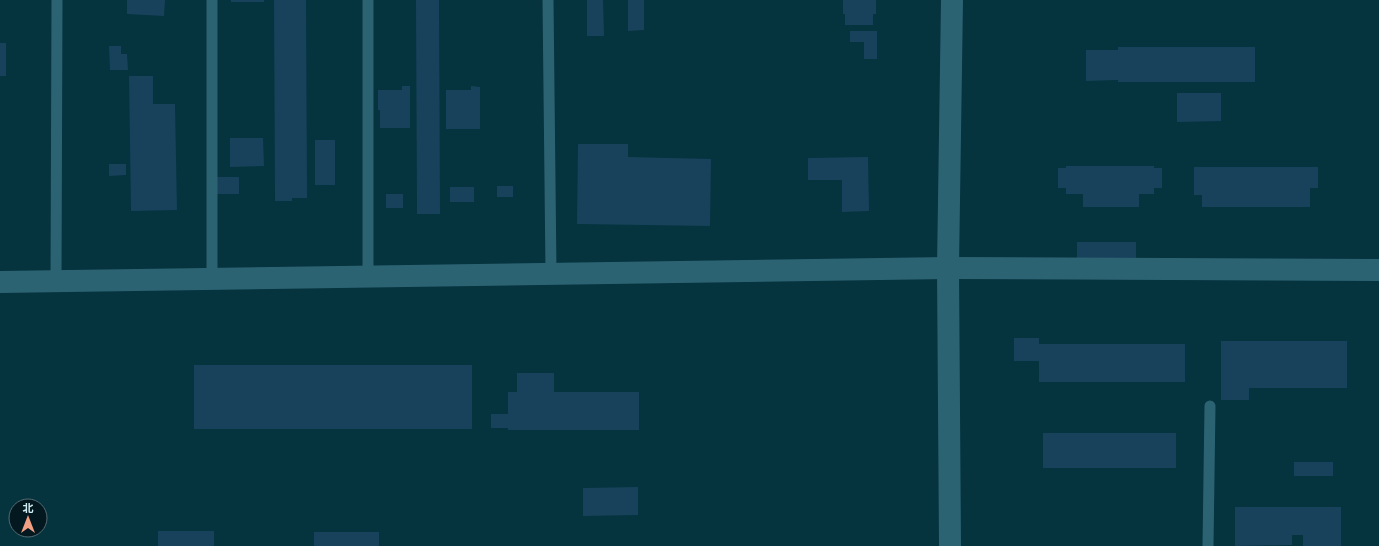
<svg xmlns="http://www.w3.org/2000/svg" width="1379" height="546" viewBox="0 0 1379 546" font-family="'Archivo Narrow','Noto Sans SC',sans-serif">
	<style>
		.building { fill: #18425b }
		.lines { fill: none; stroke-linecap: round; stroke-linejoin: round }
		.lane { stroke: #2c6373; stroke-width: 11 }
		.street { stroke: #2c6373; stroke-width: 22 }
	</style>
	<rect width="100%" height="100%" fill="#05333e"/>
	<g class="building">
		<polygon points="127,0 165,0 164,16 127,14"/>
		<rect x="231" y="0" width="33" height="2"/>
		<polygon points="274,0 306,0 307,198 292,198 292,201 275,201"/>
		<polygon points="416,0 439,0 440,214 417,214"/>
		<polygon points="587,0 603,0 604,36 587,36"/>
		<polygon points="628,0 644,0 644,30 628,31"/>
		<polygon points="843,0 876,0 876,14 873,14 873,25 845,25 845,14 843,14"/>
		<polygon points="850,31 877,31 877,59 864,59 864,42 850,42"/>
		<rect x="0" y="43" width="6" height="33"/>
		<polygon points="109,46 121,46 121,54 127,54 128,70 110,70"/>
		<polygon points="1118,47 1255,47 1255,82 1118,82 1118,80 1086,81 1086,50 1118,50"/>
		<polygon points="129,76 153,76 153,104 175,104 177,210 131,211"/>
		<polygon points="402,86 410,86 410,128 380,128 380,110 378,110 378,90 402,90"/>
		<polygon points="471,86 480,87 480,129 446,129 446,90 471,90"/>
		<polygon points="1177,93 1221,93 1221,121 1177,122"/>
		<polygon points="230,138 263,138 264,166 230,167"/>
		<rect x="315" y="140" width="20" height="45"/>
		<polygon points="578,144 628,144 628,157 711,159 710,226 577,224"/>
		<polygon points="868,157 869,211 842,212 842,180 808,180 808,158"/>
		<polygon points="109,164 126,164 126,175 109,176"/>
		<polygon points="1066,166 1154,166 1154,168 1162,168 1162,188 1154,188 1154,194 1139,194 1139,207 1083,207 1083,194 1066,194 1066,188 1058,188 1058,168 1066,168"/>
		<polygon points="1194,167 1318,167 1318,188 1310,188 1310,207 1202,207 1202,195 1194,195"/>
		<rect x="216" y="177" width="23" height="17"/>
		<rect x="497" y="186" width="16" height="11"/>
		<rect x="450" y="187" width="24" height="15"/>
		<rect x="386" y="194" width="17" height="14"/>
		<rect x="1077" y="242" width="59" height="17"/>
		<polygon points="1014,338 1039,338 1039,344 1185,344 1185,382 1039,382 1039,361 1014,361"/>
		<polygon points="1221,341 1347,341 1347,388 1249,388 1249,400 1221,400"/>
		<rect x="194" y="365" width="278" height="64"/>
		<polygon points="517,373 554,373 554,392 639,392 639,430 508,430 508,428 491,428 491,414 508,414 508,392 517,392"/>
		<rect x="1043" y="433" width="133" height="35"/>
		<rect x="1294" y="462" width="39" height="14"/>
		<polygon points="638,487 638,515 583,516 583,488"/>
		<polygon points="1235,507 1341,507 1341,546 1303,546 1303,535 1292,535 1292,545 1235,546"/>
		<rect x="158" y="531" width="56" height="15"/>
		<rect x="314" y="532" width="65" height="14"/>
	</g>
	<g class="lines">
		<g class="lane">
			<polyline points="212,0 212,278"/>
			<polyline points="548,0 551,273"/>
			<polyline points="368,276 368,0"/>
			<polyline points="56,282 57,0"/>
			<polyline points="1208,546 1210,406"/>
		</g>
		<g class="street">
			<polyline points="0,282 948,268 1379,270"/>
			<polyline points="950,546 948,268 952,0"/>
		</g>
	</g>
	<g transform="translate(28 518)"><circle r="19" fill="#03181f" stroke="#556c74"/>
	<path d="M0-3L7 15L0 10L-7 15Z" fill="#f39f84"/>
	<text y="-6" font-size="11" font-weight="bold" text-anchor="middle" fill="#cfebf3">北</text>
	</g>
</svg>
